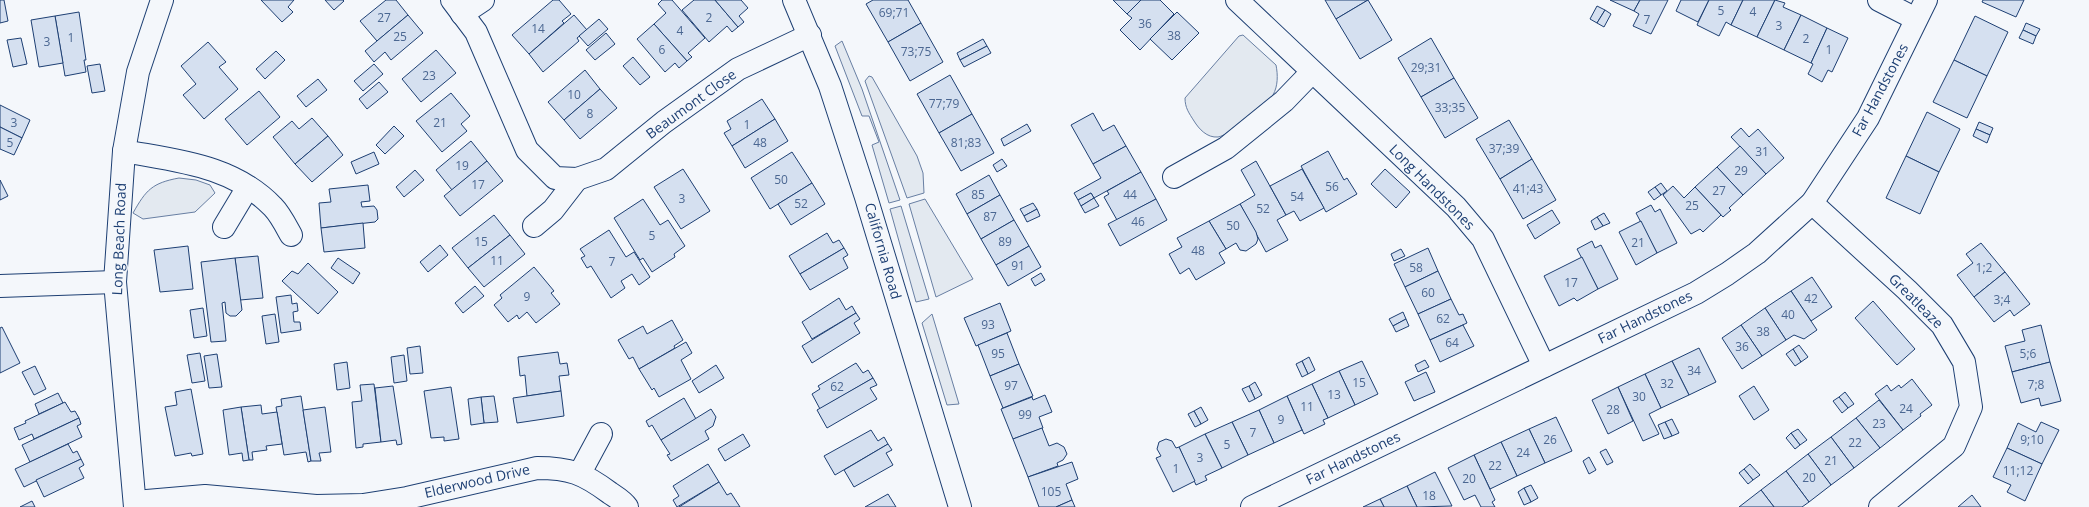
<svg xmlns="http://www.w3.org/2000/svg" width="2089" height="507" viewBox="0 0 2089 507" font-family="'Open Sans',sans-serif">
	<style>
		.green { fill: #e3e9f0; stroke: #687fa3 }
		.building { fill: #d5e0f0; stroke: #1d3f73 }
		.lines { fill: none; stroke-linecap: round; stroke-linejoin: round }
		.street-casing { stroke: #1d3f73; stroke-width: 24 }
		.secondary-casing { stroke: #1d3f73; stroke-width: 24 }
		.street { stroke: #f4f7fb; stroke-width: 22 }
		.secondary { stroke: #f4f7fb; stroke-width: 22 }
		.labels { text-anchor: middle; stroke-width: 3; stroke-linejoin: round; paint-order: stroke }
		.number-label { font-size: 12px; fill: #4b6792 }
		.street-label { font-size: 14px; fill: #1d3f73; stroke: #f4f7fb }
	</style>
	<rect width="100%" height="100%" fill="#f4f7fb"/>
	<g class="green">
		<path d="M1243 35 1276 65C1278 75 1278 86 1273 95 1267 104 1228 136 1218 137 1207 138 1199 129 1194 121 1189 113 1185 108 1185 98L1239 36Z"/>
		<polygon points="842,41 862,89 900,200 889,203 872,145 879,142 869,116 862,116 835,46"/>
		<polygon points="869,76 872,77 917,156 923,173 924,193 907,198 865,81"/>
		<path d="M179 178 196 180 210 185 215 193 195 212 143 219 133 213C146 190 152 183 179 178Z"/>
		<polygon points="925,199 973,279 936,297 909,204"/>
		<polygon points="901,206 929,299 916,302 890,209"/>
		<polygon points="932,314 959,404 947,405 922,323"/>
	</g>
	<g class="building">
		<polygon points="0,0 4,0 8,21 0,23"/>
		<polygon points="261,0 294,0 288,7 293,12 282,22"/>
		<polygon points="325,0 343,0 344,1 334,10"/>
		<polygon points="386,0 396,0 408,15 377,41 360,21"/>
		<polygon points="553,0 559,0 571,14 562,21 564,23 529,54 512,35"/>
		<polygon points="662,0 672,0 705,38 688,53 692,57 687,61 654,24 666,13 658,4"/>
		<polygon points="694,0 715,0 738,27 732,32 727,26 709,42 682,10"/>
		<polygon points="715,0 741,0 748,8 739,16 744,22 738,27"/>
		<polygon points="873,0 908,0 921,23 888,42 866,4"/>
		<polygon points="1113,0 1141,0 1127,14"/>
		<polygon points="1141,0 1160,0 1174,14 1140,50 1120,30 1132,18 1127,14"/>
		<polygon points="1325,0 1368,0 1336,19"/>
		<polygon points="1368,0 1392,40 1360,59 1336,19"/>
		<polygon points="1610,0 1640,0 1634,11"/>
		<polygon points="1640,0 1668,0 1651,34 1633,26 1639,14 1634,11"/>
		<polygon points="1681,0 1709,0 1698,22 1676,11"/>
		<polygon points="1709,0 1743,0 1731,25 1726,22 1719,36 1697,25"/>
		<polygon points="1743,0 1775,0 1757,37 1731,25"/>
		<polygon points="1775,0 1785,3 1783,7 1801,15 1784,50 1757,37"/>
		<polygon points="1983,0 2024,0 2016,17 1982,2"/>
		<polygon points="1597,6 1605,10 1597,23 1590,19"/>
		<polygon points="1605,10 1611,14 1604,27 1597,23"/>
		<polygon points="79,12 86,60 84,60 86,72 65,76 55,16"/>
		<polygon points="1177,12 1199,33 1172,60 1150,39"/>
		<polygon points="408,15 423,33 391,60 385,52 374,62 365,51"/>
		<polygon points="574,15 587,30 577,38 579,41 543,72 529,54"/>
		<polygon points="1801,15 1827,28 1811,63 1784,50"/>
		<polygon points="55,16 63,63 39,67 31,20"/>
		<polygon points="1975,16 2008,32 1987,76 1954,60"/>
		<polygon points="599,19 608,29 588,46 579,36"/>
		<polygon points="921,23 943,62 910,81 888,42"/>
		<polygon points="2026,23 2040,29 2036,36 2023,30"/>
		<polygon points="654,24 687,61 679,68 675,63 665,72 637,39"/>
		<polygon points="1827,28 1848,38 1832,72 1828,70 1822,82 1808,74 1813,64 1811,63"/>
		<polygon points="2023,30 2036,36 2033,44 2019,38"/>
		<polygon points="606,33 615,44 595,60 586,50"/>
		<polygon points="21,38 27,64 13,67 7,40"/>
		<polygon points="1431,38 1454,78 1421,97 1398,58"/>
		<polygon points="983,39 987,46 960,60 957,53"/>
		<polygon points="208,42 226,62 219,67 238,89 204,119 183,95 196,84 181,66"/>
		<polygon points="987,46 991,53 964,67 960,60"/>
		<polygon points="436,50 456,73 421,102 402,79"/>
		<polygon points="276,51 285,60 265,79 256,69"/>
		<polygon points="633,57 650,77 640,85 623,66"/>
		<polygon points="1954,60 1987,76 1967,118 1933,102"/>
		<polygon points="100,64 105,91 92,93 87,66"/>
		<polygon points="374,64 383,74 363,91 354,81"/>
		<polygon points="585,70 600,89 564,120 548,102"/>
		<polygon points="950,75 972,114 939,133 917,94"/>
		<polygon points="1454,78 1478,118 1445,138 1421,97"/>
		<polygon points="318,79 327,90 306,107 297,96"/>
		<polygon points="379,82 388,92 367,109 359,99"/>
		<polygon points="600,89 617,108 580,139 564,120"/>
		<polygon points="259,91 280,117 247,145 225,119"/>
		<polygon points="451,93 470,116 461,124 467,131 442,152 416,121"/>
		<polygon points="762,99 775,119 732,146 724,133 731,129 727,121"/>
		<polygon points="0,105 30,120 22,138 0,127"/>
		<polygon points="1927,112 1960,129 1939,172 1906,156"/>
		<polygon points="1093,113 1103,131 1114,125 1126,146 1093,164 1071,125"/>
		<polygon points="972,114 994,153 961,171 939,133"/>
		<polygon points="312,118 328,136 295,164 273,137 292,121 299,129"/>
		<polygon points="775,119 788,141 745,168 732,146"/>
		<polygon points="1509,120 1532,159 1500,179 1476,139"/>
		<polygon points="1979,122 1993,128 1990,135 1976,129"/>
		<polygon points="1027,124 1031,131 1004,146 1001,139"/>
		<polygon points="394,126 404,136 385,154 376,145"/>
		<polygon points="0,127 22,138 14,155 0,149"/>
		<polygon points="1741,128 1749,137 1758,129 1784,158 1766,174 1731,137"/>
		<polygon points="1976,129 1990,135 1987,143 1973,136"/>
		<polygon points="328,136 343,155 312,182 295,164"/>
		<polygon points="471,141 487,161 452,190 436,170"/>
		<polygon points="1126,146 1141,172 1094,198 1091,193 1078,200 1074,193 1101,178 1093,164"/>
		<polygon points="1740,146 1766,174 1743,195 1717,167"/>
		<polygon points="1328,151 1344,180 1347,178 1357,194 1326,212 1301,166"/>
		<polygon points="374,152 379,164 356,174 351,162"/>
		<polygon points="792,152 812,183 770,209 751,178"/>
		<polygon points="1906,156 1939,172 1920,214 1886,198"/>
		<polygon points="1002,159 1007,166 997,172 993,165"/>
		<polygon points="1532,159 1556,200 1523,219 1500,179"/>
		<polygon points="487,161 503,181 460,216 444,196"/>
		<polygon points="1256,161 1286,215 1277,220 1288,240 1266,252 1240,204 1255,195 1241,170"/>
		<polygon points="1717,167 1743,195 1729,208 1731,210 1723,217 1695,187"/>
		<polygon points="683,169 710,211 681,229 654,187"/>
		<polygon points="1302,169 1324,208 1300,221 1294,211 1286,215 1270,186"/>
		<polygon points="1385,169 1410,192 1396,208 1371,184"/>
		<polygon points="415,170 424,180 404,197 396,187"/>
		<polygon points="1141,172 1156,199 1117,220 1104,197 1109,194 1107,191"/>
		<polygon points="989,175 1000,195 967,214 956,194"/>
		<polygon points="0,180 8,196 0,200"/>
		<polygon points="812,183 825,204 791,225 778,204"/>
		<polygon points="1661,183 1667,191 1661,195 1655,187"/>
		<polygon points="368,185 370,201 361,202 362,207 374,206 377,210 378,219 375,222 321,228 319,203 331,202 329,189"/>
		<polygon points="1673,186 1684,198 1695,187 1721,215 1703,232 1700,229 1691,234 1663,195"/>
		<polygon points="1655,187 1661,195 1654,200 1648,192"/>
		<polygon points="1091,193 1094,198 1081,206 1078,200"/>
		<polygon points="1000,195 1014,220 981,239 967,214"/>
		<polygon points="1094,198 1099,206 1085,213 1081,206"/>
		<polygon points="643,199 660,225 668,220 685,246 674,254 675,257 652,272 643,258 640,260 614,218"/>
		<polygon points="1156,199 1167,220 1120,246 1108,224"/>
		<polygon points="1033,203 1037,209 1024,216 1020,209"/>
		<polygon points="1240,204 1256,232 1258,239 1256,244 1246,251 1240,250 1236,243 1226,249 1209,221"/>
		<polygon points="1651,205 1655,212 1660,209 1677,243 1657,253 1636,213"/>
		<polygon points="1037,209 1040,216 1027,222 1024,216"/>
		<polygon points="1552,210 1560,223 1535,239 1527,225"/>
		<polygon points="1604,213 1610,223 1603,226 1597,217"/>
		<polygon points="494,215 510,235 468,268 452,248"/>
		<polygon points="1597,217 1603,226 1595,230 1591,221"/>
		<polygon points="1014,220 1029,246 996,265 981,239"/>
		<polygon points="1209,221 1226,249 1219,253 1225,263 1196,280 1189,268 1180,274 1169,254 1182,247 1177,238"/>
		<polygon points="1641,221 1657,253 1636,265 1619,232"/>
		<polygon points="363,223 365,248 324,252 321,228"/>
		<polygon points="609,230 626,257 634,252 650,277 639,285 632,274 621,281 625,288 611,298 591,266 587,268 581,258 585,256 580,249"/>
		<polygon points="827,233 833,243 839,240 844,248 800,274 789,256"/>
		<polygon points="510,235 525,254 484,287 468,268"/>
		<polygon points="1592,241 1595,248 1601,245 1618,279 1598,289 1577,249"/>
		<polygon points="1981,243 2005,272 1974,297 1957,275 1973,263 1966,254"/>
		<polygon points="440,245 448,255 428,272 420,262"/>
		<polygon points="188,246 193,289 160,292 154,250"/>
		<polygon points="1029,246 1041,267 1008,286 996,265"/>
		<polygon points="844,248 848,255 843,258 848,268 810,290 800,274"/>
		<polygon points="1428,248 1438,271 1405,287 1394,264"/>
		<polygon points="1401,249 1405,256 1394,261 1391,254"/>
		<polygon points="258,256 263,298 240,300 235,258"/>
		<polygon points="1582,257 1598,289 1577,301 1574,298 1559,306 1544,276"/>
		<polygon points="235,258 242,310 236,316 230,316 226,313 225,302 222,303 226,341 211,342 201,262"/>
		<polygon points="338,258 360,273 353,284 331,268"/>
		<polygon points="308,263 338,292 318,314 282,281 292,271 298,274"/>
		<polygon points="534,267 554,291 551,293 560,304 536,323 527,312 519,319 517,315 508,322 494,305 502,298 500,295"/>
		<polygon points="1438,271 1451,299 1418,314 1405,287"/>
		<polygon points="2005,272 2030,304 2014,316 2010,310 1994,322 1974,297"/>
		<polygon points="1041,273 1045,280 1035,286 1031,279"/>
		<polygon points="1812,277 1832,307 1811,321 1791,291"/>
		<polygon points="475,286 484,296 463,313 455,303"/>
		<polygon points="1791,291 1817,330 1804,339 1794,335 1786,340 1765,308"/>
		<polygon points="291,295 292,304 297,303 298,311 293,312 294,322 300,322 301,330 281,333 276,297"/>
		<polygon points="839,298 846,310 852,306 856,313 812,339 802,322"/>
		<polygon points="1451,299 1459,315 1463,314 1467,323 1430,340 1418,314"/>
		<polygon points="1873,301 1915,349 1897,365 1855,318"/>
		<polygon points="1000,303 1011,331 976,346 964,318"/>
		<polygon points="203,308 207,336 194,338 190,310"/>
		<polygon points="1765,308 1786,340 1762,356 1741,325"/>
		<polygon points="1403,312 1406,319 1393,326 1389,319"/>
		<polygon points="856,313 860,319 854,323 860,333 812,363 802,346"/>
		<polygon points="275,314 279,342 266,344 262,316"/>
		<polygon points="1406,319 1409,326 1396,332 1393,326"/>
		<polygon points="672,320 683,340 674,346 675,348 639,369 633,357 629,359 618,340 643,326 647,334"/>
		<polygon points="1463,325 1474,346 1440,362 1430,340"/>
		<polygon points="1741,325 1762,356 1742,369 1722,338"/>
		<polygon points="2041,325 2050,362 2012,372 2005,346 2025,341 2022,330"/>
		<polygon points="2,327 20,363 0,373 0,328"/>
		<polygon points="1007,333 1019,364 990,376 978,345"/>
		<polygon points="686,342 692,353 681,360 691,379 659,397 654,388 652,390 639,369"/>
		<polygon points="1799,345 1808,357 1801,362 1793,349"/>
		<polygon points="420,346 423,373 410,374 407,348"/>
		<polygon points="1699,348 1716,382 1689,395 1672,361"/>
		<polygon points="1793,349 1801,362 1795,366 1786,354"/>
		<polygon points="558,352 560,364 567,363 569,375 559,376 561,391 527,396 525,375 520,376 518,357"/>
		<polygon points="200,353 205,381 192,383 187,355"/>
		<polygon points="217,354 222,387 209,388 204,356"/>
		<polygon points="404,355 407,381 394,383 391,357"/>
		<polygon points="1309,357 1315,370 1308,374 1302,361"/>
		<polygon points="1425,360 1429,367 1418,372 1415,365"/>
		<polygon points="1302,361 1308,374 1302,377 1296,364"/>
		<polygon points="1362,361 1378,394 1355,405 1339,371"/>
		<polygon points="1672,361 1689,395 1661,408 1645,374"/>
		<polygon points="347,362 350,388 337,390 334,364"/>
		<polygon points="2050,362 2061,401 2041,406 2039,398 2021,403 2012,372"/>
		<polygon points="856,363 863,373 868,370 873,378 820,409 812,394 820,389 818,386"/>
		<polygon points="1019,364 1033,396 1003,408 990,376"/>
		<polygon points="716,365 724,378 699,393 692,381"/>
		<polygon points="35,366 46,389 34,395 22,372"/>
		<polygon points="1339,371 1355,405 1328,418 1312,384"/>
		<polygon points="1426,372 1435,392 1414,401 1405,382"/>
		<polygon points="1645,374 1661,408 1649,414 1659,434 1643,441 1618,387"/>
		<polygon points="873,378 877,385 870,388 877,399 827,428 817,410"/>
		<polygon points="1912,379 1932,405 1920,414 1921,416 1903,430 1875,394 1887,385 1891,391 1899,385 1901,388"/>
		<polygon points="1255,382 1262,395 1255,399 1249,386"/>
		<polygon points="374,384 381,442 363,444 363,447 356,448 352,402 362,401 360,385"/>
		<polygon points="1312,384 1328,418 1323,420 1325,424 1304,434 1287,396"/>
		<polygon points="393,386 402,444 397,445 396,440 381,442 375,388"/>
		<polygon points="1249,386 1255,399 1249,402 1242,389"/>
		<polygon points="1754,386 1769,410 1754,420 1739,396"/>
		<polygon points="451,387 459,439 444,441 444,437 431,438 424,391"/>
		<polygon points="1618,387 1633,421 1608,434 1592,400"/>
		<polygon points="191,389 203,454 192,456 191,453 175,456 165,407 177,405 175,392"/>
		<polygon points="561,391 564,416 517,423 513,398"/>
		<polygon points="1845,392 1854,404 1848,408 1839,397"/>
		<polygon points="58,393 63,403 39,414 35,404"/>
		<polygon points="1045,395 1052,412 1039,417 1043,428 1013,439 1001,409 1032,397 1033,400"/>
		<polygon points="301,396 311,461 308,462 306,452 284,455 276,407 282,406 281,399"/>
		<polygon points="494,396 498,422 484,423 481,397"/>
		<polygon points="1287,396 1302,430 1274,443 1259,410"/>
		<polygon points="481,397 484,423 471,425 468,399"/>
		<polygon points="1839,397 1848,408 1842,413 1833,401"/>
		<polygon points="684,398 696,419 661,440 652,425 649,427 646,421"/>
		<polygon points="1879,400 1903,430 1880,448 1856,418"/>
		<polygon points="65,402 71,412 75,411 79,418 34,439 32,434 19,440 14,428 26,423 25,421"/>
		<polygon points="261,405 262,414 277,412 282,444 266,446 267,450 252,452 253,460 249,460 241,407"/>
		<polygon points="241,407 249,460 243,461 242,453 229,455 223,410"/>
		<polygon points="325,407 331,452 319,453 321,461 311,461 303,410"/>
		<polygon points="1201,407 1208,420 1201,424 1194,411"/>
		<polygon points="711,409 716,417 713,426 705,431 709,439 671,461 667,455 670,454 661,440"/>
		<polygon points="1259,410 1274,443 1248,455 1232,422"/>
		<polygon points="1194,411 1201,424 1195,427 1188,414"/>
		<polygon points="1556,417 1572,451 1545,463 1529,429"/>
		<polygon points="79,418 81,424 77,426 82,437 30,462 22,445"/>
		<polygon points="1856,418 1880,448 1854,468 1831,437"/>
		<polygon points="1672,419 1679,433 1672,436 1665,422"/>
		<polygon points="1232,422 1248,455 1222,468 1205,434"/>
		<polygon points="1665,422 1672,436 1664,439 1658,425"/>
		<polygon points="2041,422 2059,430 2042,464 2007,448 2018,423 2036,432"/>
		<polygon points="1042,428 1049,446 1057,443 1064,447 1067,454 1063,460 1057,463 1058,466 1028,477 1013,439"/>
		<polygon points="1529,429 1545,463 1517,476 1501,442"/>
		<polygon points="1798,429 1807,440 1800,445 1791,433"/>
		<polygon points="871,430 878,441 884,437 888,444 835,475 824,456"/>
		<polygon points="1791,433 1800,445 1795,449 1786,438"/>
		<polygon points="743,434 750,446 725,461 718,449"/>
		<polygon points="1205,434 1222,468 1205,476 1207,480 1196,485 1179,447"/>
		<polygon points="1831,437 1854,468 1831,485 1808,454"/>
		<polygon points="1166,439 1172,441 1176,448 1179,447 1195,481 1173,492 1156,458 1161,456 1157,449 1159,442"/>
		<polygon points="1501,442 1517,476 1490,489 1474,455"/>
		<polygon points="68,444 73,453 77,451 81,459 24,487 15,469"/>
		<polygon points="888,444 892,450 886,453 893,465 854,487 844,470"/>
		<polygon points="2007,448 2042,464 2025,501 2007,492 2011,485 1993,477"/>
		<polygon points="1606,449 1613,462 1607,465 1600,452"/>
		<polygon points="1808,454 1831,485 1809,502 1786,471"/>
		<polygon points="1474,455 1495,500 1492,502 1495,507 1481,507 1475,495 1464,500 1448,468"/>
		<polygon points="1589,457 1596,470 1589,474 1583,461"/>
		<polygon points="81,459 84,465 79,468 84,478 44,497 36,480"/>
		<polygon points="1072,462 1078,479 1066,484 1072,500 1056,507 1039,507 1028,477"/>
		<polygon points="708,464 719,482 677,507 673,500 679,496 673,486"/>
		<polygon points="1750,464 1760,475 1753,480 1744,469"/>
		<polygon points="1744,469 1753,480 1748,484 1739,473"/>
		<polygon points="1786,471 1809,502 1802,507 1774,507 1761,490"/>
		<polygon points="1435,472 1452,506 1417,507 1407,486"/>
		<polygon points="719,482 727,495 731,493 740,507 679,507"/>
		<polygon points="1531,485 1538,498 1531,502 1524,488"/>
		<polygon points="1407,486 1417,507 1384,507 1380,499"/>
		<polygon points="1524,488 1531,502 1524,505 1518,492"/>
		<polygon points="1761,490 1774,507 1739,507"/>
		<polygon points="888,494 896,507 865,507"/>
		<polygon points="1972,495 1981,507 1958,507"/>
		<polygon points="1380,499 1384,507 1363,507"/>
		<polygon points="1072,500 1075,507 1056,507"/>
		<polygon points="32,501 35,507 20,507"/>
	</g>
	<g class="lines">
		<defs>
			<g id="street">
				<polyline points="452,0 476,32 527,150 555,178 577,179 606,169 664,122 738,69 810,35"/>
				<polyline points="1237,0 1456,207 1483,239 1544,366"/>
				<polyline points="1879,0 1916,19"/>
				<polyline points="462,14 483,0"/>
				<path d="M124 151C177 161 233 165 273 207 280 214 286 226 291 235"/>
				<polyline points="1174,177 1226,148 1284,101 1312,72"/>
				<polyline points="1812,203 1907,290 1942,325 1964,362 1971,407 1954,446 1880,507"/>
				<polyline points="534,226 553,210 577,179"/>
				<polyline points="224,227 248,187"/>
				<polyline points="0,286 115,282"/>
				<polyline points="580,473 601,434"/>
				<path d="M135 502 205 496 316 506 363 505 407 498 537 468C570 468 583 473 610 493 616 497 623 501 627 507"/>
				<polyline points="1252,507 1696,293 1727,274 1757,253 1812,203 1868,118 1926,0"/>
			</g>
			<g id="secondary">
				<polyline points="794,0 830,86 866,197 960,507"/>
				<polyline points="135,507 115,282 124,151 138,72 162,0"/>
			</g>
		</defs>
		<use href="#street" class="street-casing"/>
		<use href="#secondary" class="secondary-casing"/>
		<use href="#street" class="street"/>
		<use href="#secondary" class="secondary"/>
	</g>
	<g class="labels">
		<g class="number-label">
			<text x="1721" y="15">5</text>
			<text x="1753" y="16">4</text>
			<text x="894" y="17">69;71</text>
			<text x="384" y="22">27</text>
			<text x="709" y="22">2</text>
			<text x="1647" y="24">7</text>
			<text x="1145" y="28">36</text>
			<text x="1779" y="30">3</text>
			<text x="538" y="33">14</text>
			<text x="680" y="35">4</text>
			<text x="1174" y="40">38</text>
			<text x="400" y="41">25</text>
			<text x="71" y="42">1</text>
			<text x="1806" y="43">2</text>
			<text x="47" y="46">3</text>
			<text x="662" y="54">6</text>
			<text x="1829" y="54">1</text>
			<text x="916" y="56">73;75</text>
			<text x="1426" y="72">29;31</text>
			<text x="429" y="80">23</text>
			<text x="574" y="99">10</text>
			<text x="944" y="108">77;79</text>
			<text x="1450" y="112">33;35</text>
			<text x="590" y="118">8</text>
			<text x="14" y="127">3</text>
			<text x="440" y="127">21</text>
			<text x="747" y="129">1</text>
			<text x="10" y="147">5</text>
			<text x="760" y="147">48</text>
			<text x="966" y="147">81;83</text>
			<text x="1504" y="153">37;39</text>
			<text x="1762" y="156">31</text>
			<text x="462" y="170">19</text>
			<text x="1741" y="175">29</text>
			<text x="781" y="184">50</text>
			<text x="478" y="189">17</text>
			<text x="1332" y="191">56</text>
			<text x="1528" y="193">41;43</text>
			<text x="1719" y="195">27</text>
			<text x="978" y="199">85</text>
			<text x="1130" y="199">44</text>
			<text x="1297" y="201">54</text>
			<text x="682" y="203">3</text>
			<text x="801" y="208">52</text>
			<text x="1692" y="210">25</text>
			<text x="1263" y="213">52</text>
			<text x="990" y="221">87</text>
			<text x="1138" y="226">46</text>
			<text x="1233" y="230">50</text>
			<text x="652" y="240">5</text>
			<text x="481" y="246">15</text>
			<text x="1005" y="246">89</text>
			<text x="1638" y="247">21</text>
			<text x="1198" y="255">48</text>
			<text x="497" y="265">11</text>
			<text x="612" y="266">7</text>
			<text x="1018" y="270">91</text>
			<text x="1416" y="272">58</text>
			<text x="1984" y="272">1;2</text>
			<text x="1571" y="287">17</text>
			<text x="1428" y="297">60</text>
			<text x="527" y="301">9</text>
			<text x="1811" y="303">42</text>
			<text x="2002" y="304">3;4</text>
			<text x="1788" y="319">40</text>
			<text x="1443" y="323">62</text>
			<text x="988" y="329">93</text>
			<text x="1763" y="336">38</text>
			<text x="1452" y="347">64</text>
			<text x="1742" y="351">36</text>
			<text x="998" y="358">95</text>
			<text x="2028" y="358">5;6</text>
			<text x="1694" y="375">34</text>
			<text x="1359" y="387">15</text>
			<text x="1667" y="388">32</text>
			<text x="2036" y="389">7;8</text>
			<text x="1011" y="390">97</text>
			<text x="837" y="391">62</text>
			<text x="1334" y="399">13</text>
			<text x="1639" y="401">30</text>
			<text x="1307" y="411">11</text>
			<text x="1906" y="413">24</text>
			<text x="1613" y="414">28</text>
			<text x="1025" y="419">99</text>
			<text x="1281" y="424">9</text>
			<text x="1879" y="428">23</text>
			<text x="1253" y="437">7</text>
			<text x="1550" y="444">26</text>
			<text x="2032" y="444">9;10</text>
			<text x="1855" y="447">22</text>
			<text x="1227" y="449">5</text>
			<text x="1523" y="457">24</text>
			<text x="1200" y="462">3</text>
			<text x="1831" y="465">21</text>
			<text x="1495" y="470">22</text>
			<text x="1176" y="473">1</text>
			<text x="2018" y="475">11;12</text>
			<text x="1809" y="482">20</text>
			<text x="1469" y="483">20</text>
			<text x="1051" y="496">105</text>
			<text x="1429" y="500">18</text>
		</g>
		<g class="street-label">
			<text transform="translate(1880 90) rotate(-62)" y="5">Far Handstones</text>
			<text transform="translate(691 104) rotate(-36)" y="5">Beaumont Close</text>
			<text transform="translate(1432 187) rotate(45)" y="5">Long Handstones</text>
			<text transform="translate(119 239) rotate(-88)" y="5">Long Beach Road</text>
			<text transform="translate(883 251) rotate(74)" y="5">California Road</text>
			<text transform="translate(1916 301) rotate(45)" y="5">Greatleaze</text>
			<text transform="translate(1645 317) rotate(-26)" y="5">Far Handstones</text>
			<text transform="translate(1353 458) rotate(-26)" y="5">Far Handstones</text>
			<text transform="translate(477 481) rotate(-13)" y="5">Elderwood Drive</text>
		</g>
	</g>
</svg>
